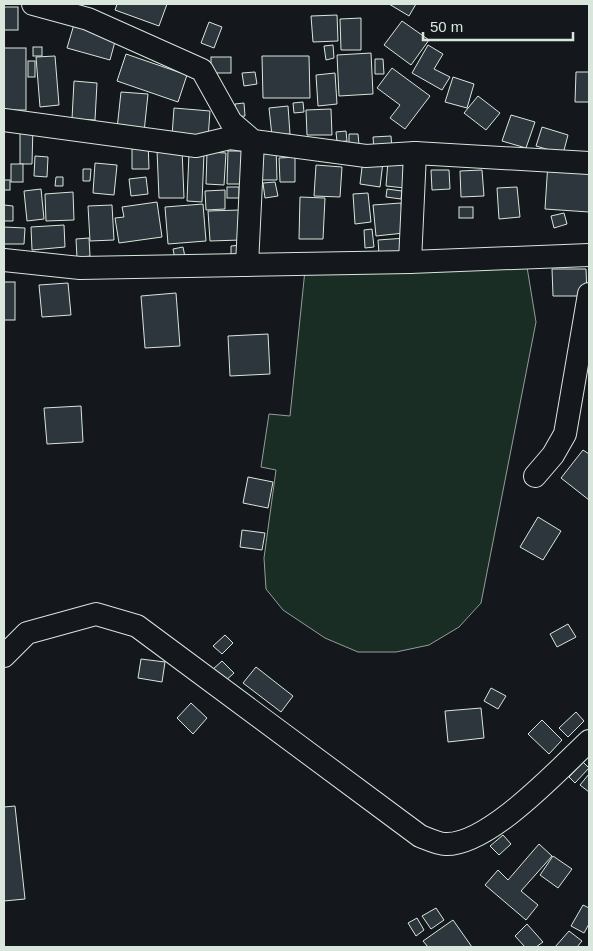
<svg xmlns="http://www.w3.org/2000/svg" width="593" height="951" viewBox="0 0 593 951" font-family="Helvetica,sans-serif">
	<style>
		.green { fill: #1a2d24; stroke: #939e99 }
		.building { fill: #2c363c; stroke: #d8e6dc }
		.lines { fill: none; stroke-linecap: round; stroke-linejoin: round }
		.minor-casing { stroke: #d8e6dc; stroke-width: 24 }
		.minor { stroke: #14181c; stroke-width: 22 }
	</style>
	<rect width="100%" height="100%" fill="#14181c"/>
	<polygon class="green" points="527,267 536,322 481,603 459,627 429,645 396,652 358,652 325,638 283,610 266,589 264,558 276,470 261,467 269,414 290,416 305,270"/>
	<g class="building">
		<polygon points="117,4 167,4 159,26 115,10"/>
		<polygon points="389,4 416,4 409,16"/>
		<rect x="4" y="7" width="14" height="23"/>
		<polygon points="337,15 338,41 313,42 311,16"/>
		<polygon points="361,18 361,50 341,50 340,19"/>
		<polygon points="75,21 117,34 110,60 67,48"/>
		<polygon points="402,21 429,40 411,65 384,45"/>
		<polygon points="209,22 222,27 214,48 201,43"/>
		<polygon points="333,45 334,58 326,60 324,46"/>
		<polygon points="428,45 443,54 434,69 450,77 442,90 412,73"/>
		<rect x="33" y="47" width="9" height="9"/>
		<rect x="4" y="48" width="22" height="62"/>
		<polygon points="371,53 373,94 339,96 337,55"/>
		<polygon points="126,54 187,75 178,102 117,81"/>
		<polygon points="55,56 59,105 40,107 36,57"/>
		<polygon points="262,56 309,56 310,98 263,98"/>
		<rect x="211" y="57" width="20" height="16"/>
		<polygon points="375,59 383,59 384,74 375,74"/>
		<rect x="28" y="61" width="7" height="16"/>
		<polygon points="392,68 430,96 405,129 390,118 400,105 377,88"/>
		<polygon points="255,72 257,84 244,86 242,73"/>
		<polygon points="576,72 589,72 589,102 575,102"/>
		<polygon points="335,73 337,104 318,106 316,75"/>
		<polygon points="453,77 474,84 467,108 445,102"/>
		<polygon points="74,81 97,83 95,120 72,119"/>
		<polygon points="121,92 148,94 144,132 117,129"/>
		<polygon points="478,96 500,113 486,130 464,113"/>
		<polygon points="303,102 304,112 294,113 293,103"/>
		<polygon points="244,103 245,116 236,117 235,104"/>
		<polygon points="288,106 290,134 272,136 269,108"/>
		<polygon points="174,108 210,111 208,139 172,136"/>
		<polygon points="331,109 332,135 307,135 306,110"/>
		<polygon points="511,115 535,122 526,148 502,141"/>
		<polygon points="20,124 33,125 32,164 20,164"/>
		<polygon points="542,127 568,135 563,154 536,146"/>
		<polygon points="346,131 347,141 337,142 336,132"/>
		<polygon points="349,134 358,134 359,145 349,145"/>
		<polygon points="391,136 392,149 374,150 373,137"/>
		<polygon points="132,141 148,141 149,169 132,169"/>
		<polygon points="276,146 277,180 262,180 262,147"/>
		<polygon points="182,149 184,198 159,198 157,150"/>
		<polygon points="228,151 248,151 248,184 227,184"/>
		<polygon points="189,152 204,153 202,202 187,201"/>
		<polygon points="207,152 226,153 224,185 206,184"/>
		<polygon points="35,156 48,157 47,177 34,176"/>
		<polygon points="295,157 295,182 280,182 279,158"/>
		<polygon points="363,159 383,162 380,187 360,184"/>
		<polygon points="388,161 408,163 405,188 386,186"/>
		<polygon points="548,162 589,164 589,212 545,209"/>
		<polygon points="95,163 117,165 114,195 93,193"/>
		<rect x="11" y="164" width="12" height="18"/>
		<polygon points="316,165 342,167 340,197 314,196"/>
		<polygon points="83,169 91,169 90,181 83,181"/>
		<polygon points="431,170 449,170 450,189 432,190"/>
		<polygon points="482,170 484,196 461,197 460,171"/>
		<polygon points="56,177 63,177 63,186 55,186"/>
		<polygon points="146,177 148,194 131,196 129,179"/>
		<rect x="4" y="180" width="6" height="10"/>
		<polygon points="275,182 278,196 265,198 263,183"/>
		<rect x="227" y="187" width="12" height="11"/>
		<polygon points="517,187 520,217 499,219 497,188"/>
		<polygon points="41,189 44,219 27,221 24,191"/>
		<polygon points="387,189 402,191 401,199 386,197"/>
		<polygon points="225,190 225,209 206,210 205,191"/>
		<polygon points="73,192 74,220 46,221 45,194"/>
		<polygon points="368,193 371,222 355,224 353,194"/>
		<polygon points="300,197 325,198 323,239 299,239"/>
		<polygon points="157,202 162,237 119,243 115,218 124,217 122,207"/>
		<polygon points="401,203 404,233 376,236 373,205"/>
		<polygon points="203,204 206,241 168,244 165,207"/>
		<polygon points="4,205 13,206 13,221 4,221"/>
		<polygon points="112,205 114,240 90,241 88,206"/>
		<rect x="459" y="207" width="14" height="11"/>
		<polygon points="240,210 241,240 210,241 208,211"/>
		<polygon points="564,213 567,224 554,228 551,216"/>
		<polygon points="64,225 65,247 32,250 31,227"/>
		<polygon points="4,227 25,228 24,244 4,244"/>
		<polygon points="372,229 374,247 365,248 364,230"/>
		<polygon points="89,238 90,256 77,258 76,239"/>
		<polygon points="406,238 407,252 379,254 378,240"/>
		<polygon points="242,245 243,256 231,256 231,246"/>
		<polygon points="183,247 185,257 175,259 173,249"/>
		<polygon points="552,269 586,269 587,296 553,296"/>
		<rect x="4" y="282" width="11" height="38"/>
		<polygon points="68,283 71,315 42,317 39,285"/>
		<polygon points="176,293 180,346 145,348 141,296"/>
		<polygon points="268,334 270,374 230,376 228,336"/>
		<polygon points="81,406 83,442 47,444 44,408"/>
		<polygon points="583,450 589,454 589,500 561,478"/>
		<polygon points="248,477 273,482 268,508 243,503"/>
		<polygon points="538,517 561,531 543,560 520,547"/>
		<polygon points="242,530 265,533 262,550 240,547"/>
		<polygon points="568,624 576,637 557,647 550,634"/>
		<polygon points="225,635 233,643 222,654 213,646"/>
		<polygon points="141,659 165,662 162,682 138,678"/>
		<polygon points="222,661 234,673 224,682 212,670"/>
		<polygon points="256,667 293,696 281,712 243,683"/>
		<polygon points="491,688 506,696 498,709 484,701"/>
		<polygon points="191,703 207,718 193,734 177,718"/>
		<polygon points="481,708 484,738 448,742 445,711"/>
		<polygon points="576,712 584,721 568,737 559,728"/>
		<polygon points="542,720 562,740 549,754 528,734"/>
		<polygon points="583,762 589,768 575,783 569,777"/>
		<polygon points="589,774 589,792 580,785"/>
		<polygon points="15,806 25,899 4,901 4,807"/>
		<polygon points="503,835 511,844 499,855 490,846"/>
		<polygon points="539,844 552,856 521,891 538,905 526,920 485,885 498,870 508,880"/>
		<polygon points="553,856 572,869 558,888 540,875"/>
		<polygon points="583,905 589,908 589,924 584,933 571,926"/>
		<polygon points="436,908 444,920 431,929 422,916"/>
		<polygon points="417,918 424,930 416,936 408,923"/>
		<polygon points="453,920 472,947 428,947 423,941"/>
		<polygon points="527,924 543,942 536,947 525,947 515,936"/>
		<polygon points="569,931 582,941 577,947 555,947"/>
	</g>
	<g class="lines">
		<defs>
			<g id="minor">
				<polyline points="33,4 88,19 202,70 231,122 253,141 366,156 415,153 589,163"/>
				<polyline points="4,120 196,146 230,138 253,141 247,265"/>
				<polyline points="4,260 80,268 410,262 589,255"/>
				<polyline points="410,262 415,153"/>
				<polyline points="535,476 553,455 565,434 589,294"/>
				<path d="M4 656 27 633 96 614 137 626 420 836C428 839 438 844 445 844 488 846 558 770 589 741"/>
			</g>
		</defs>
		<use href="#minor" class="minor-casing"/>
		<use href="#minor" class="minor"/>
	</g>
	<rect width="593" height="951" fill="none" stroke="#d8e6dc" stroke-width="10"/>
	<path d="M423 32v8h150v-8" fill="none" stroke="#d8e6dc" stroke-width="2.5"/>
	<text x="430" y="32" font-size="15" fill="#d8e6dc" stroke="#14181c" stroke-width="4" paint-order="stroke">50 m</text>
</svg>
